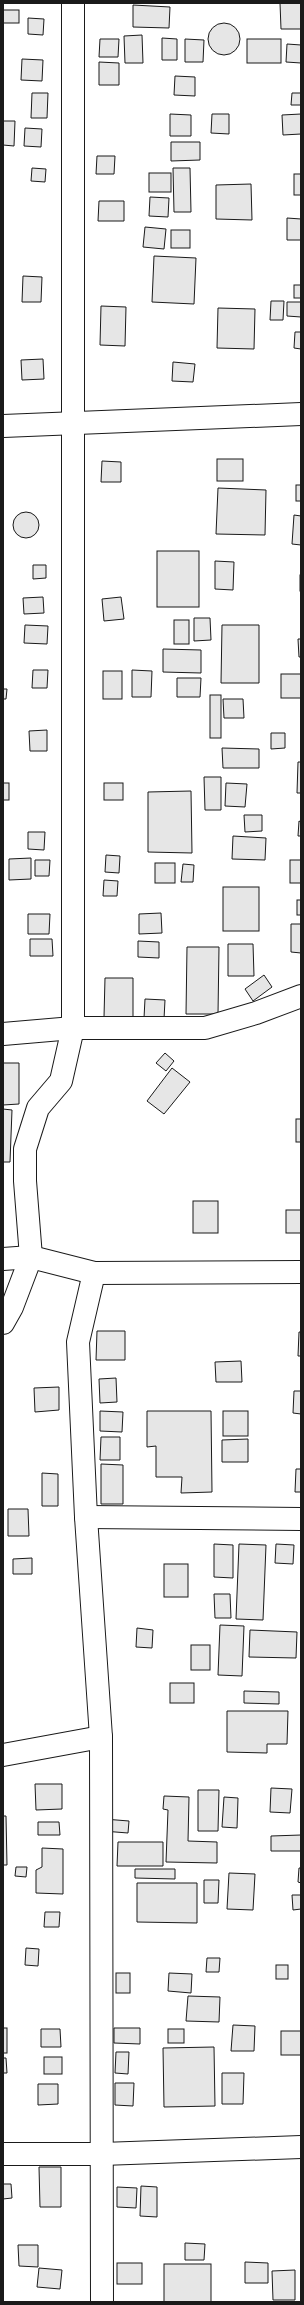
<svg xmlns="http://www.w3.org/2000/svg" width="304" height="2305" viewBox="0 0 304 2305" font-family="'Roboto Condensed',sans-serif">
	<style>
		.building { fill: #e6e6e6; stroke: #1a1a1a }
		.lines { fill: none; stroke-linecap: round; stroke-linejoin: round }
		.minor-casing { stroke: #1a1a1a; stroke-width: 24 }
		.minor { stroke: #fff; stroke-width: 22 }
	</style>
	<rect width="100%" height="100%" fill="#fff"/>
	<g class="building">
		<polygon points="280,3 301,3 301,29 281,29"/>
		<polygon points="133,5 170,7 169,28 133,27"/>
		<rect x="3" y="10" width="16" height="13"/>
		<polygon points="28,18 44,19 43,35 28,34"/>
		<circle cx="224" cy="39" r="16"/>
		<polygon points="142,35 143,63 125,63 124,36"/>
		<polygon points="162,38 177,39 177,60 162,60"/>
		<polygon points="100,39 119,39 118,57 99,57"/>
		<polygon points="185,39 204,40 203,62 185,62"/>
		<rect x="247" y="39" width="34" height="24"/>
		<polygon points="287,44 301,45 301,63 286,62"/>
		<polygon points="22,59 43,60 42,81 21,80"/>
		<polygon points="99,62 119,63 119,85 99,85"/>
		<polygon points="175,76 195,77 195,96 174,95"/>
		<polygon points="32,93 48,93 47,118 31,118"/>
		<polygon points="292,93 301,93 301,105 291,105"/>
		<polygon points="170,114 191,115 191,136 170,136"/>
		<polygon points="212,114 229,114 229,134 211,133"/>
		<polygon points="301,114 301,134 283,135 282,115"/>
		<polygon points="3,121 15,121 14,146 3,145"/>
		<polygon points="25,128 42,129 41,147 24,146"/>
		<polygon points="171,142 200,142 200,160 171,161"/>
		<polygon points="97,156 115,156 114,174 96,174"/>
		<polygon points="32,168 46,169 45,182 31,181"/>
		<polygon points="173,168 190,168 191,212 174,212"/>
		<rect x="149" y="173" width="22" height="19"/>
		<rect x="294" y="174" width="7" height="21"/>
		<polygon points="251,184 252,220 216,219 216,185"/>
		<polygon points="150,197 169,198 168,217 149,216"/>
		<polygon points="99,201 124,201 124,221 98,221"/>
		<polygon points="287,218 301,219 301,240 287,240"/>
		<polygon points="145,227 166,229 164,249 143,247"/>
		<rect x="171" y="230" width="19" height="18"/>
		<polygon points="154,256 196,258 194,304 152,302"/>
		<polygon points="23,276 42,277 41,302 22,302"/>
		<rect x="294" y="285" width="7" height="13"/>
		<polygon points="271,301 284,301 283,320 270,320"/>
		<polygon points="287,302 301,302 301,317 287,316"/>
		<polygon points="101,306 126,307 125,346 100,345"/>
		<polygon points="218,308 255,309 254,349 217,348"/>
		<polygon points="295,332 301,332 301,349 294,348"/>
		<polygon points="43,359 44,379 22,380 21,360"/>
		<polygon points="173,362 195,364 193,382 172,381"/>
		<rect x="217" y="459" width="26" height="22"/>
		<polygon points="102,461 121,462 121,482 101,482"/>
		<rect x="296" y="485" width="5" height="16"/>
		<polygon points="218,488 266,490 265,535 216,534"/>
		<circle cx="26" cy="525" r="13"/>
		<polygon points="294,515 301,516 301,545 292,544"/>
		<rect x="157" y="551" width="42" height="56"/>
		<polygon points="215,561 234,562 233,590 215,589"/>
		<polygon points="33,565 46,565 46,578 33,579"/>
		<rect x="300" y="575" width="1" height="16"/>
		<polygon points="43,597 44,613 24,614 23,598"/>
		<polygon points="121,597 124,619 104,621 102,599"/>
		<polygon points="194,618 210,618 211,640 194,641"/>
		<rect x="174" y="620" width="15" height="24"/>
		<polygon points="25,625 48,626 47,644 24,643"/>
		<polygon points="222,625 259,625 259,683 221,683"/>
		<polygon points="298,639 301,639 301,657 299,657"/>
		<polygon points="163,649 201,650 201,673 163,672"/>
		<polygon points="33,670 48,670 47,688 32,688"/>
		<polygon points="132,670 152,671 151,697 132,697"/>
		<rect x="103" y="671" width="19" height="28"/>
		<rect x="281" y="674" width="20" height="24"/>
		<polygon points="177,678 201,678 200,697 177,697"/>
		<polygon points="3,689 7,689 6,699 3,699"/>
		<rect x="210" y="695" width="11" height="43"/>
		<polygon points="223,699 243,699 244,718 224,718"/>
		<polygon points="47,730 47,751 30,751 29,731"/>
		<polygon points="271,733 285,733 285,748 271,749"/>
		<polygon points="222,748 259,749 259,768 223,768"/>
		<polygon points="298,762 301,762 301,793 297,793"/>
		<polygon points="204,777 221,777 221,810 205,810"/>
		<rect x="3" y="783" width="6" height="17"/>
		<rect x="104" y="783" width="19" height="17"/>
		<polygon points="226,783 247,784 245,807 225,806"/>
		<polygon points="191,791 192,853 148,852 148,792"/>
		<polygon points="244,815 262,815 262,831 245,832"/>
		<polygon points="299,821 301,822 301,836 298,836"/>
		<polygon points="28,832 45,832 44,850 28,849"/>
		<polygon points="233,836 266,838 265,860 232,859"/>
		<polygon points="106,855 120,856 119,873 105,872"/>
		<polygon points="31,858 31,879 9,880 9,859"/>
		<polygon points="35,860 50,860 49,876 35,876"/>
		<rect x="290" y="860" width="11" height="23"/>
		<rect x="155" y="863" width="20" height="20"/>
		<polygon points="183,864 194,865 193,882 181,882"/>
		<polygon points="104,880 118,881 117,896 103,896"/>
		<rect x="223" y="887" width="36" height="44"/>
		<rect x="297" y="900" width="4" height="15"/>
		<polygon points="161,913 162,933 139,934 139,914"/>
		<polygon points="28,914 50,914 49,934 28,934"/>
		<polygon points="291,924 301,924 301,953 291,952"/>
		<polygon points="30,939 52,939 53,956 30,956"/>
		<polygon points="138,941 159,942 159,958 138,957"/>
		<polygon points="228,944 253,944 254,976 228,976"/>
		<polygon points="187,947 219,947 218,1014 186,1014"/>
		<polygon points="264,975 272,987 253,1001 245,989"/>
		<polygon points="105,978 133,978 133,1017 104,1017"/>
		<polygon points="145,999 165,1000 164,1019 144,1018"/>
		<polygon points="165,1053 174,1061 166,1071 156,1063"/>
		<polygon points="3,1063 19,1063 19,1104 3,1105"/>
		<polygon points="172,1068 190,1082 164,1114 147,1101"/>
		<polygon points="3,1109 12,1110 10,1162 3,1162"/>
		<rect x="296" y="1119" width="5" height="23"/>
		<rect x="193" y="1201" width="25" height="32"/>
		<rect x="286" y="1210" width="15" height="23"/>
		<polygon points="97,1331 125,1331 125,1360 96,1360"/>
		<polygon points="299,1332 301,1332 301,1356 298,1356"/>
		<polygon points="241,1361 242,1382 216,1382 215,1362"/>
		<polygon points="116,1378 117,1402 100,1403 99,1379"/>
		<polygon points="59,1387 59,1410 35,1412 34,1388"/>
		<polygon points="294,1391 301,1391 301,1414 293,1413"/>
		<polygon points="100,1411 123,1412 122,1432 100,1431"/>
		<polygon points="147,1411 211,1411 212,1492 181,1493 182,1477 156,1477 156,1446 147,1447"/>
		<rect x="223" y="1411" width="25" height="25"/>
		<polygon points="101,1437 120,1437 120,1460 100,1460"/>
		<polygon points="248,1439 248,1462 222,1462 222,1440"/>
		<polygon points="101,1464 123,1465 123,1504 101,1504"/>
		<polygon points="296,1469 301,1469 301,1492 295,1492"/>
		<polygon points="42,1473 58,1474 58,1506 42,1506"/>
		<polygon points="8,1509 28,1509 29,1536 8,1536"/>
		<polygon points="214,1544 233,1545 233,1578 214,1577"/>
		<polygon points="239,1544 266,1545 263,1620 236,1619"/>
		<polygon points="276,1544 294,1545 293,1564 275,1563"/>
		<polygon points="32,1558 32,1574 13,1574 13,1559"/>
		<rect x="164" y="1564" width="24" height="33"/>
		<polygon points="214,1594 230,1594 231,1618 215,1618"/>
		<polygon points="220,1625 244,1626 242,1676 218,1675"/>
		<polygon points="137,1628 153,1630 152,1648 136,1647"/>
		<polygon points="250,1630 297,1632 296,1658 249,1657"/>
		<rect x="191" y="1645" width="19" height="25"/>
		<rect x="170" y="1683" width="24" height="20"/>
		<polygon points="244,1691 279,1692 279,1704 244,1703"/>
		<polygon points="227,1711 288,1711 287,1744 267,1744 267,1753 227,1752"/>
		<polygon points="35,1784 62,1784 62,1809 36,1810"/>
		<polygon points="271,1788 292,1789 290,1813 270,1812"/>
		<polygon points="198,1790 219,1790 218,1831 198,1831"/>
		<polygon points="164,1796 189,1797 188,1841 217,1842 217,1863 166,1862 168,1810 163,1809"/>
		<polygon points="224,1797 238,1798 237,1828 222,1827"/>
		<polygon points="3,1816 6,1816 7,1865 3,1865"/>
		<polygon points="104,1819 129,1821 128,1833 103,1831"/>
		<polygon points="38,1822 59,1822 60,1835 38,1835"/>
		<polygon points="301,1835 301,1851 271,1851 271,1836"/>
		<polygon points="118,1842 163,1842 163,1866 117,1866"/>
		<polygon points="42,1848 63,1849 63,1894 36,1893 36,1870 42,1867"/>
		<polygon points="16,1867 27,1867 26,1877 15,1876"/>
		<polygon points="299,1868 301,1868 301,1883 298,1882"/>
		<polygon points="135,1869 175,1869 175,1879 135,1878"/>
		<polygon points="229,1873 255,1874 253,1910 227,1909"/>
		<polygon points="204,1880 219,1880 218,1903 204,1903"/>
		<polygon points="137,1883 197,1883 197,1923 137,1922"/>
		<polygon points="292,1895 301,1895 301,1909 293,1910"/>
		<polygon points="45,1912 60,1912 59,1927 44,1927"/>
		<polygon points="26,1948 39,1949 38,1966 25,1965"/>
		<polygon points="207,1958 220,1958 219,1972 206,1972"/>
		<rect x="276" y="1965" width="12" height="14"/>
		<rect x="116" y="1973" width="14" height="20"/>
		<polygon points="169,1973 192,1974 191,1993 168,1991"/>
		<polygon points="188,1996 220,1997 219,2022 186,2021"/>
		<polygon points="233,2025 255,2026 254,2051 231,2051"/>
		<rect x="3" y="2028" width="4" height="25"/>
		<polygon points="114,2028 140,2028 140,2044 114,2043"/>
		<polygon points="41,2029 60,2029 61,2047 41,2047"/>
		<rect x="168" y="2029" width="16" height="14"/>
		<rect x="281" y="2031" width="20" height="24"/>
		<polygon points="214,2047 215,2106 164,2107 163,2048"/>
		<polygon points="116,2052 129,2052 128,2074 115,2073"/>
		<rect x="44" y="2057" width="18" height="17"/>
		<polygon points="3,2058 6,2058 7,2073 3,2073"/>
		<polygon points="222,2073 244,2073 243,2104 222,2104"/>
		<polygon points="115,2083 134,2083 133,2106 115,2105"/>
		<polygon points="38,2084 58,2084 58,2104 38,2105"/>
		<polygon points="39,2167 61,2167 61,2207 40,2207"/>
		<polygon points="3,2184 11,2184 12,2198 3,2199"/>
		<polygon points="141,2186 157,2187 157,2217 140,2216"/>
		<polygon points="117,2187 137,2188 136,2208 117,2207"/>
		<polygon points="185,2243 205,2244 204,2260 185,2260"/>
		<polygon points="18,2245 38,2245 38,2267 19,2266"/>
		<polygon points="245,2262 268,2263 268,2283 245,2283"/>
		<rect x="117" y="2263" width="25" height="21"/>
		<rect x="164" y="2264" width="47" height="38"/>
		<polygon points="39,2268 62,2270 60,2289 37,2287"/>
		<polygon points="295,2270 295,2300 273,2300 272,2271"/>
	</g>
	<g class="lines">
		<defs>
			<g id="minor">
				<polyline points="3,426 301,414"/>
				<polyline points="3,1034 73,1028 205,1028 256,1013 301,996"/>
				<polyline points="3,1259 31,1257 94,1273 301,1272"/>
				<polyline points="94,1273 78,1342 86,1517 101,1737 102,2302"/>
				<polyline points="3,1323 12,1307 31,1257 25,1181 25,1149 38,1108 61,1081 73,1028 73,3"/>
				<polyline points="86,1517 301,1519"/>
				<polyline points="3,1755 101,1737"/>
				<polyline points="3,2154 102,2154 301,2147"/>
			</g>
		</defs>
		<use href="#minor" class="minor-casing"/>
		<use href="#minor" class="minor"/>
	</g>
	<rect width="304" height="2305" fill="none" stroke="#1a1a1a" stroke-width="8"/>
</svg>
